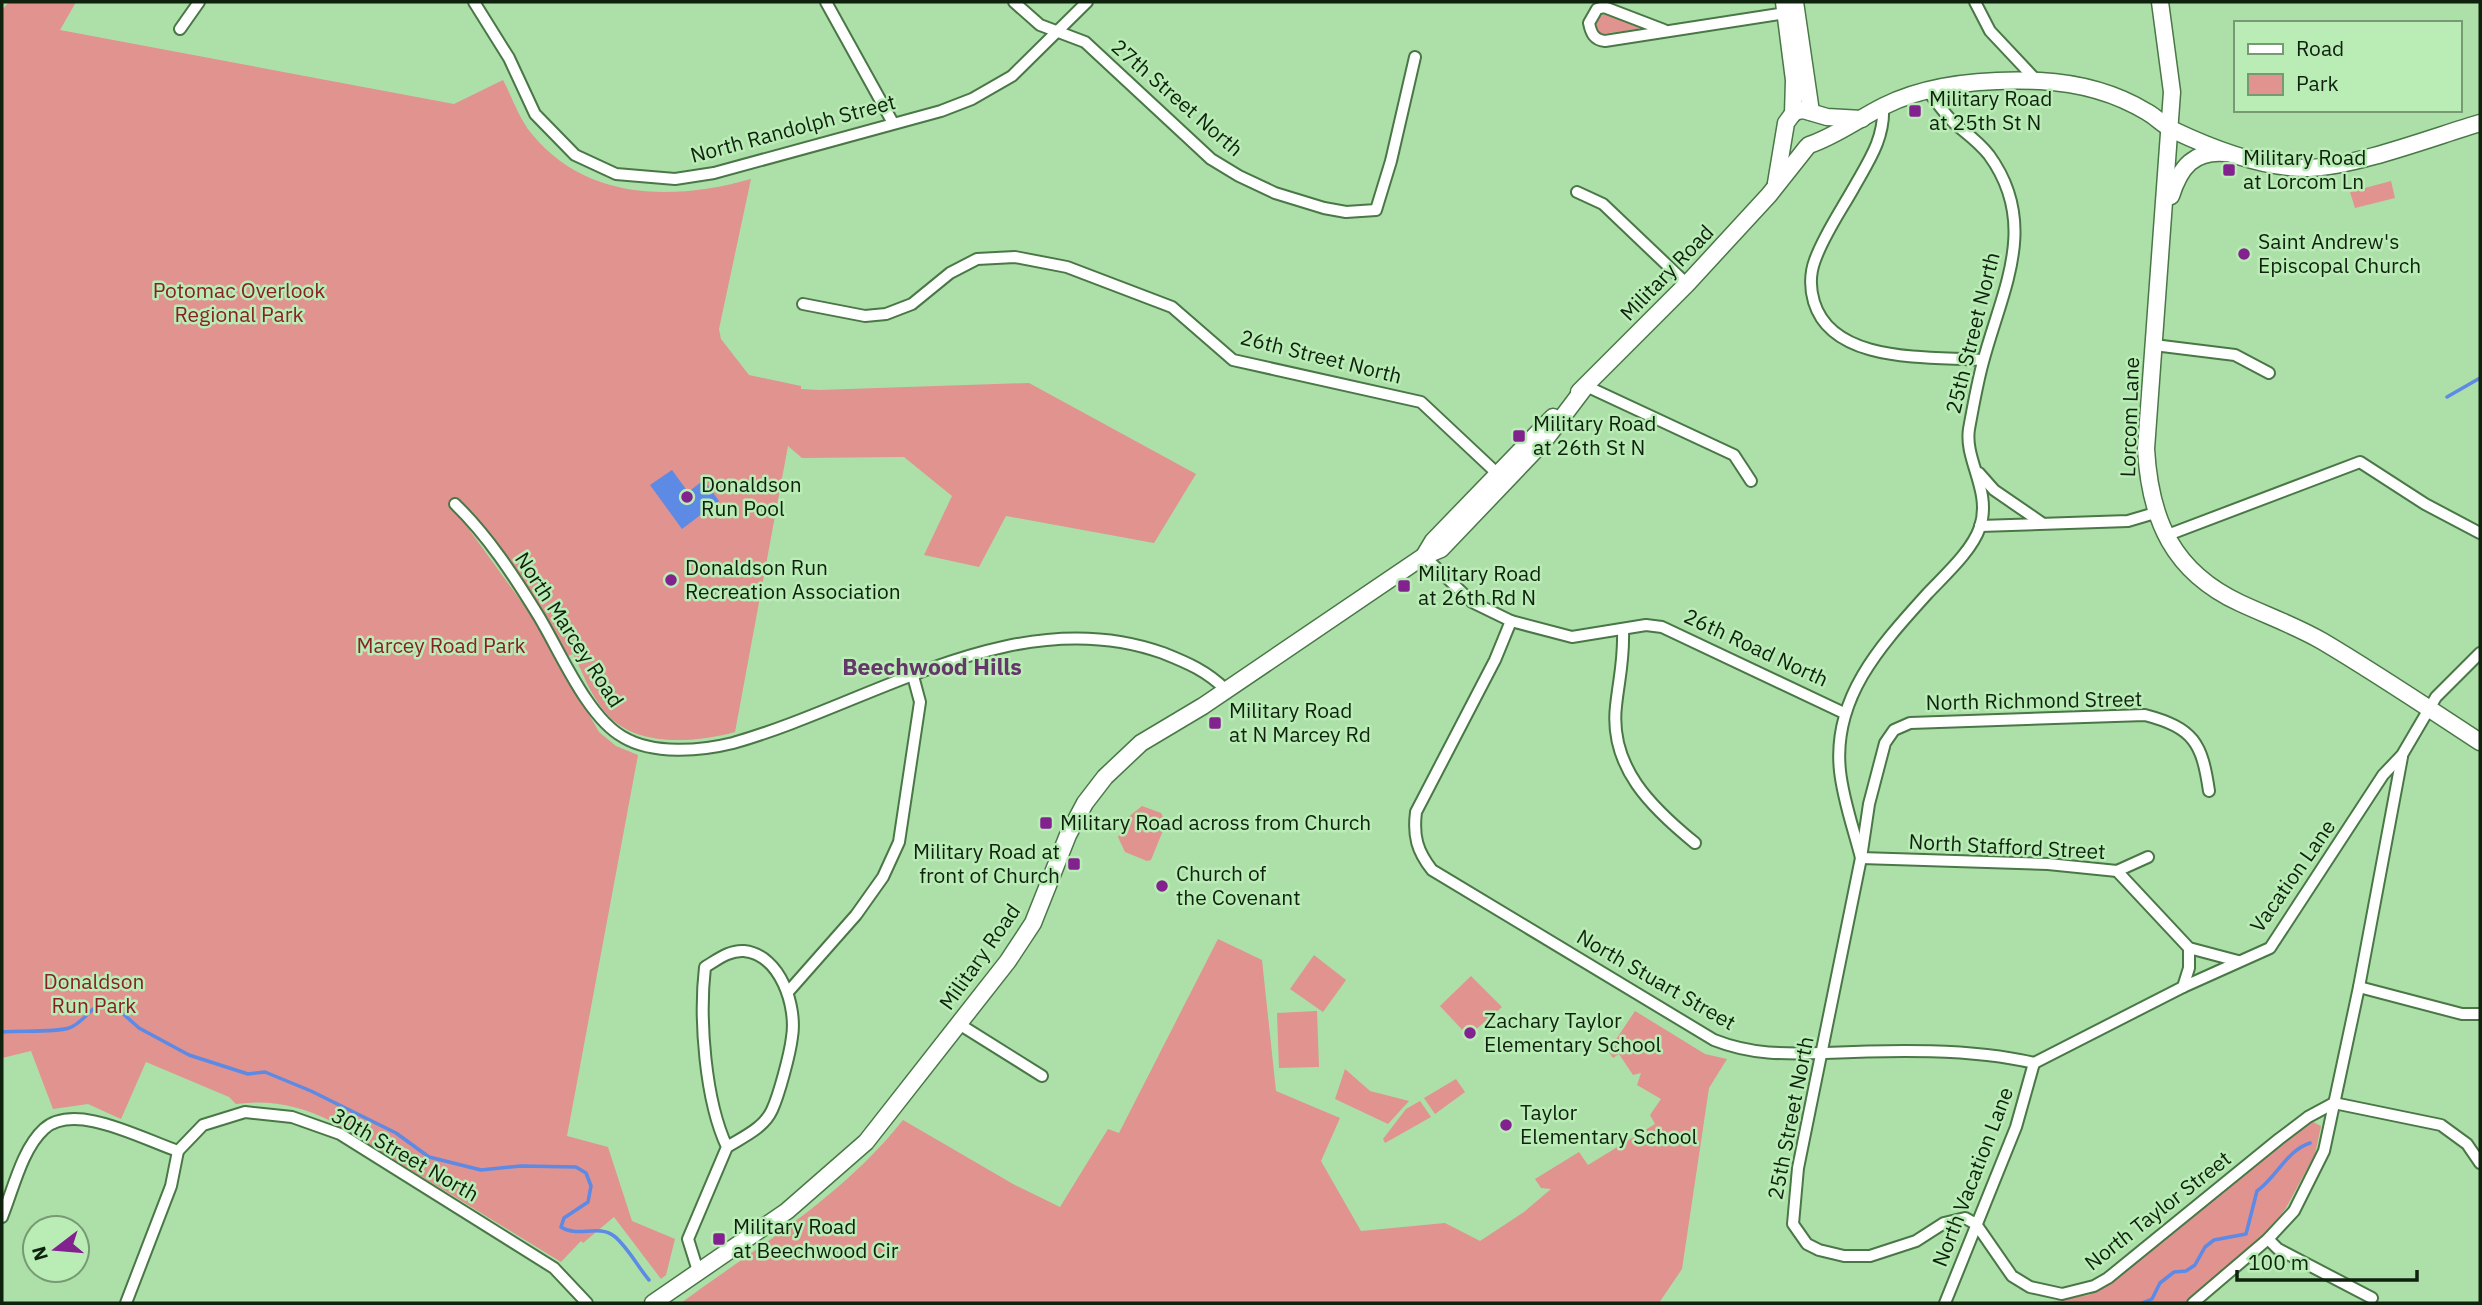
<svg xmlns="http://www.w3.org/2000/svg" width="2482" height="1305" viewBox="0 0 2482 1305" font-family="'IBM Plex Sans',sans-serif">
	<style>
		.green { fill: #e0938f }
		.water { fill: #5c8ae5 }
		.lines { fill: none; stroke-linecap: round; stroke-linejoin: round }
		.stream { stroke: #5c8ae5; stroke-width: 3.5 }
		.street-casing { stroke: #497746; stroke-width: 14 }
		.secondary-casing { stroke: #497746; stroke-width: 19 }
		.street { stroke: #fff; stroke-width: 10 }
		.secondary { stroke: #fff; stroke-width: 16 }
		.poi-dot { fill: #82228e; stroke: #baecb6; stroke-width: 2.5 }
		.labels { text-anchor: middle; stroke-width: 5; stroke-linejoin: round; paint-order: stroke }
		.street-label { font-size: 21px; fill: #0f220e; stroke: #baecb6 }
		.poi-label { font-size: 21px; fill: #0f220e; stroke: #baecb6; text-anchor: start }
		.park-label { font-size: 21px; fill: #892025; stroke: #baecb6 }
		.neighbourhood-label { font-size: 23px; font-weight: bold; fill: #64366a; stroke: #baecb6 }
	</style>
	<rect width="100%" height="100%" fill="#addfa9"/>
	<g class="green">
		<path d="M9 2H76L60 30 454 104 503 80C512 97 519 118 531 133 586 201 673 201 751 179L719 329 721 339 749 375 801 386V389L819 390 1029 383 1196 474 1154 543 1006 516 979 567 924 555 952 496 904 457 802 458 788 446 735 732C695 743 634 748 605 712 591 696 583 673 573 654L568 656 460 500 455 510 534 619 599 732 616 746 638 755 567 1136 608 1147 632 1221 675 1239 666 1275 661 1279 614 1217 583 1243 581 1241 561 1262 331 1121C302 1106 269 1099 236 1104L229 1097 146 1062 121 1119 88 1104 53 1109 31 1051 2 1058V10Z"/>
		<polygon points="1608,14 1638,27 1639,29 1601,34 1596,29 1595,22 1599,16"/>
		<polygon points="2391,181 2395,198 2355,208 2350,192"/>
		<polygon points="1142,806 1161,813 1166,823 1151,860 1147,861 1125,852 1118,837 1126,819"/>
		<path d="M1218 939 1262 960 1276 1091 1340 1118 1321 1161 1361 1231 1445 1223 1480 1241 1524 1212 1551 1189 1541 1188 1535 1179 1579 1152 1588 1165 1655 1124 1650 1115 1661 1099 1637 1085 1641 1073 1633 1075 1619 1054 1613 1058 1603 1043 1617 1038 1635 1011 1705 1054 1727 1059 1709 1088 1682 1269 1659 1303H681C760 1245 842 1197 903 1120L1013 1184 1060 1207 1108 1129 1119 1133Z"/>
		<polygon points="1314,955 1346,980 1323,1012 1290,989"/>
		<polygon points="1471,976 1502,1007 1468,1036 1440,1006"/>
		<polygon points="1317,1011 1319,1067 1279,1068 1277,1013"/>
		<polygon points="1345,1069 1370,1091 1409,1101 1388,1124 1335,1099"/>
		<polygon points="1456,1079 1465,1092 1435,1114 1424,1098"/>
		<polygon points="1420,1101 1431,1117 1385,1143 1383,1139 1406,1109"/>
		<polygon points="2311,1121 2321,1126 2315,1154 2286,1208 2262,1239 2184,1303 2044,1303 2089,1295 2112,1282"/>
	</g>
	<polygon class="water" points="672,470 688,492 704,480 719,501 682,529 650,485"/>
	<g class="lines">
		<g class="stream">
			<polyline points="2447,397 2480,378"/>
			<path d="M2 1032C21 1030 52 1033 69 1028 85 1023 91 1003 110 1002L139 1028 189 1055 248 1074 265 1072 311 1091 396 1133 429 1157 481 1170 521 1166 576 1167 586 1173 591 1186 588 1202 564 1218 561 1227C577 1238 598 1224 614 1236 627 1246 638 1267 649 1280"/>
			<path d="M2142 1303 2152 1299 2160 1283 2174 1272 2186 1271 2195 1265 2205 1247 2214 1240 2246 1234 2257 1191C2277 1177 2286 1151 2310 1143"/>
		</g>
		<defs>
			<g id="street">
				<polyline points="474,2 509,58 535,114 575,155 616,174 675,179 714,173 941,111 972,99 1012,76 1087,2"/>
				<polyline points="826,2 893,123"/>
				<polyline points="1014,2 1040,25 1085,42 1211,159 1239,176 1275,193 1324,208 1346,212 1376,210 1391,161 1415,57"/>
				<polyline points="1975,2 1990,31 2037,81"/>
				<polyline points="180,29 199,2"/>
				<path d="M1664 30 1604 7 1597 9 1589 23C1591 33 1594 40 1605 41L1792 12"/>
				<path d="M1927 90C1936 101 1944 113 1954 123 1966 133 1979 142 1989 155 2040 225 2002 290 1983 362 1977 384 1973 407 1969 429 1964 460 1992 491 1980 527 1972 551 1945 575 1928 593 1882 644 1832 697 1840 771 1843 800 1854 830 1861 858L2048 864 2117 871 2148 857"/>
				<path d="M1883 106C1885 139 1868 162 1853 189 1840 212 1824 235 1815 260 1810 273 1810 289 1814 302 1833 365 1931 356 1983 360"/>
				<polyline points="1577,192 1603,204 1687,284"/>
				<polyline points="803,304 865,316 886,314 912,304 950,273 977,259 1015,257 1067,267 1172,307 1233,360 1421,402 1502,478"/>
				<polyline points="2154,345 2235,355 2269,373"/>
				<polyline points="1586,386 1734,455 1751,481"/>
				<polyline points="1979,473 1994,490 2042,523"/>
				<path d="M455 504C488 536 514 576 538 615 560 651 587 717 623 737 653 755 701 751 733 743 871 704 1016 600 1163 653 1188 663 1207 671 1226 690"/>
				<polyline points="1980,526 2128,521 2155,513"/>
				<polyline points="2165,536 2360,462 2425,504 2480,533"/>
				<polyline points="1424,556 1472,602 1511,621 1572,637 1646,625 1662,627 1844,713"/>
				<path d="M1511 621 1495 660 1416 812C1413 836 1417 851 1432 870L1714 1040C1752 1055 1785 1054 1825 1053 1890 1050 1972 1048 2034 1063"/>
				<path d="M1623 631C1624 661 1619 678 1616 706 1609 767 1652 808 1695 843"/>
				<path d="M2209 791C2202 743 2194 728 2145 715L1910 723 1894 730 1885 743 1869 804 1861 858 1798 1168 1793 1224 1807 1244 1819 1250 1844 1256H1870L1916 1241 1944 1223 1965 1218 1976 1224 2012 1276 2030 1287 2062 1294 2094 1286 2108 1278 2279 1139 2308 1117 2334 1103 2441 1125 2467 1144 2480 1163"/>
				<polyline points="2117,871 2189,948 2238,961"/>
				<polyline points="2183,987 2189,968 2189,948"/>
				<polyline points="2359,987 2462,1014 2480,1014"/>
				<polyline points="788,992 856,915 883,877 899,842 920,702 913,676"/>
				<polyline points="959,1024 1042,1076"/>
				<polyline points="2034,1063 2183,987 2270,948 2383,775 2402,755 2436,697 2480,653"/>
				<polyline points="178,1151 203,1125 245,1112 292,1117 340,1134 554,1268 587,1303"/>
				<path d="M2 1217C13 1190 22 1149 44 1129 75 1101 144 1140 178 1151"/>
				<polyline points="2268,1239 2278,1249 2372,1298"/>
				<path d="M698 1271 688 1239 727 1147C705 1100 699 1019 705 967 717 960 729 950 744 951 781 955 797 1007 792 1037 790 1054 779 1095 772 1110 764 1128 743 1137 727 1147"/>
				<polyline points="126,1303 171,1186 178,1151"/>
				<polyline points="1945,1303 2016,1127 2034,1063"/>
				<polyline points="2193,1303 2268,1239 2294,1211 2324,1151 2359,987 2402,757"/>
			</g>
			<g id="secondary">
				<polyline points="1784,2 1794,80 1793,114"/>
				<polyline points="1795,2 1811,112"/>
				<path d="M2160 2 2172 92 2146 449C2150 520 2173 572 2240 603 2268 616 2296 626 2322 641 2376 673 2428 708 2480 742"/>
				<path d="M1809 145C1836 136 1858 119 1884 106 1930 83 1990 79 2040 81 2078 83 2114 92 2147 112 2156 117 2163 125 2173 130 2213 149 2265 169 2310 168 2357 166 2433 137 2480 123"/>
				<polyline points="1776,183 1786,123 1794,112 1803,110 1827,117 1862,119"/>
				<path d="M2171 196C2180 167 2194 150 2226 153"/>
				<polyline points="1579,392 1687,284 1769,195 1807,147"/>
				<polyline points="1424,556 1433,541 1553,417"/>
				<polyline points="653,1303 787,1211 866,1142 1008,961 1033,923 1068,835 1085,803 1105,777 1141,743 1203,706 1424,556 1441,549 1545,440 1586,386"/>
			</g>
		</defs>
		<use href="#street" class="street-casing"/>
		<use href="#secondary" class="secondary-casing"/>
		<use href="#street" class="street"/>
		<use href="#secondary" class="secondary"/>
	</g>
	<g class="poi-dot">
		<rect x="1908" y="104" width="14" height="14" rx="3.5"/>
		<rect x="2222" y="163" width="14" height="14" rx="3.5"/>
		<circle cx="2244" cy="254" r="7"/>
		<rect x="1512" y="429" width="14" height="14" rx="3.5"/>
		<circle cx="687" cy="497" r="7"/>
		<circle cx="671" cy="580" r="7"/>
		<rect x="1397" y="579" width="14" height="14" rx="3.5"/>
		<rect x="1208" y="716" width="14" height="14" rx="3.5"/>
		<rect x="1039" y="816" width="14" height="14" rx="3.5"/>
		<rect x="1067" y="857" width="14" height="14" rx="3.5"/>
		<circle cx="1162" cy="886" r="7"/>
		<circle cx="1470" cy="1033" r="7"/>
		<circle cx="1506" cy="1125" r="7"/>
		<rect x="712" y="1232" width="14" height="14" rx="3.5"/>
	</g>
	<g class="labels">
		<g class="street-label">
			<text transform="translate(1177 98) rotate(41)" y="7">27th Street North</text>
			<text transform="translate(793 129) rotate(-15)" y="7">North Randolph Street</text>
			<text transform="translate(1667 273) rotate(-46)" y="7">Military Road</text>
			<text transform="translate(1973 333) rotate(-76)" y="7">25th Street North</text>
			<text transform="translate(1321 357) rotate(14)" y="7">26th Street North</text>
			<text transform="translate(2130 417) rotate(-88)" y="7">Lorcom Lane</text>
			<text transform="translate(569 630) rotate(57)" y="7">North Marcey Road</text>
			<text transform="translate(1756 648) rotate(25)" y="7">26th Road North</text>
			<text transform="translate(2034 701) rotate(-1)" y="7">North Richmond Street</text>
			<text transform="translate(2007 847) rotate(3)" y="7">North Stafford Street</text>
			<text transform="translate(2293 876) rotate(-55)" y="7">Vacation Lane</text>
			<text transform="translate(980 957) rotate(-55)" y="7">Military Road</text>
			<text transform="translate(1656 980) rotate(30)" y="7">North Stuart Street</text>
			<text transform="translate(1791 1118) rotate(-79)" y="7">25th Street North</text>
			<text transform="translate(405 1155) rotate(30)" y="7">30th Street North</text>
			<text transform="translate(1973 1177) rotate(-69)" y="7">North Vacation Lane</text>
			<text transform="translate(2158 1211) rotate(-38)" y="7">North Taylor Street</text>
		</g>
		<g class="poi-label">
			<text x="1929" y="106">Military Road<tspan x="1929" dy="24">at 25th St N</tspan></text>
			<text x="2243" y="165">Military Road<tspan x="2243" dy="24">at Lorcom Ln</tspan></text>
			<text x="2258" y="249">Saint Andrew's<tspan x="2258" dy="24">Episcopal Church</tspan></text>
			<text x="1533" y="431">Military Road<tspan x="1533" dy="24">at 26th St N</tspan></text>
			<text x="701" y="492">Donaldson<tspan x="701" dy="24">Run Pool</tspan></text>
			<text x="685" y="575">Donaldson Run<tspan x="685" dy="24">Recreation Association</tspan></text>
			<text x="1418" y="581">Military Road<tspan x="1418" dy="24">at 26th Rd N</tspan></text>
			<text x="1229" y="718">Military Road<tspan x="1229" dy="24">at N Marcey Rd</tspan></text>
			<text x="1060" y="830">Military Road across from Church</text>
			<text x="1060" y="859" text-anchor="end">Military Road at<tspan x="1060" dy="24">front of Church</tspan></text>
			<text x="1176" y="881">Church of<tspan x="1176" dy="24">the Covenant</tspan></text>
			<text x="1484" y="1028">Zachary Taylor<tspan x="1484" dy="24">Elementary School</tspan></text>
			<text x="1520" y="1120">Taylor<tspan x="1520" dy="24">Elementary School</tspan></text>
			<text x="733" y="1234">Military Road<tspan x="733" dy="24">at Beechwood Cir</tspan></text>
		</g>
		<g class="park-label">
			<text x="239" y="298">Potomac Overlook<tspan x="239" dy="24">Regional Park</tspan></text>
			<text x="441" y="653">Marcey Road Park</text>
			<text x="94" y="989">Donaldson<tspan x="94" dy="24">Run Park</tspan></text>
		</g>
		<g class="neighbourhood-label">
			<text x="932" y="675">Beechwood Hills</text>
		</g>
	</g>
	<rect width="2482" height="1305" fill="none" stroke="#0f220e" stroke-width="7"/>
	<rect x="2234" y="21" width="228" height="91" fill="#baecb6" stroke="#769b73" stroke-width="2"/>
	<rect x="2248" y="44" width="35" height="10" fill="#ffffff" stroke="#769b73" stroke-width="2"/>
	<text x="2296" y="56" font-size="21" fill="#0f220e">Road</text>
	<rect x="2248" y="74" width="35" height="21" fill="#e0938f" stroke="#769b73" stroke-width="2"/>
	<text x="2296" y="91" font-size="21" fill="#0f220e">Park</text>
	<g transform="translate(56 1249) rotate(254)"><circle r="33" fill="#baecb6" stroke="#769b73" stroke-width="2"/>
	<path d="M0-5L12 26L0 18L-12 26Z" fill="#82228e"/>
	<text y="-10" font-size="19" font-weight="bold" text-anchor="middle" fill="#0f220e">N</text>
	</g>
	<path d="M2237 1270v10h180v-10" fill="none" stroke="#0f220e" stroke-width="3.5"/>
	<text x="2248" y="1270" font-size="21" fill="#0f220e" stroke="#baecb6" stroke-width="5" paint-order="stroke">100 m</text>
</svg>
